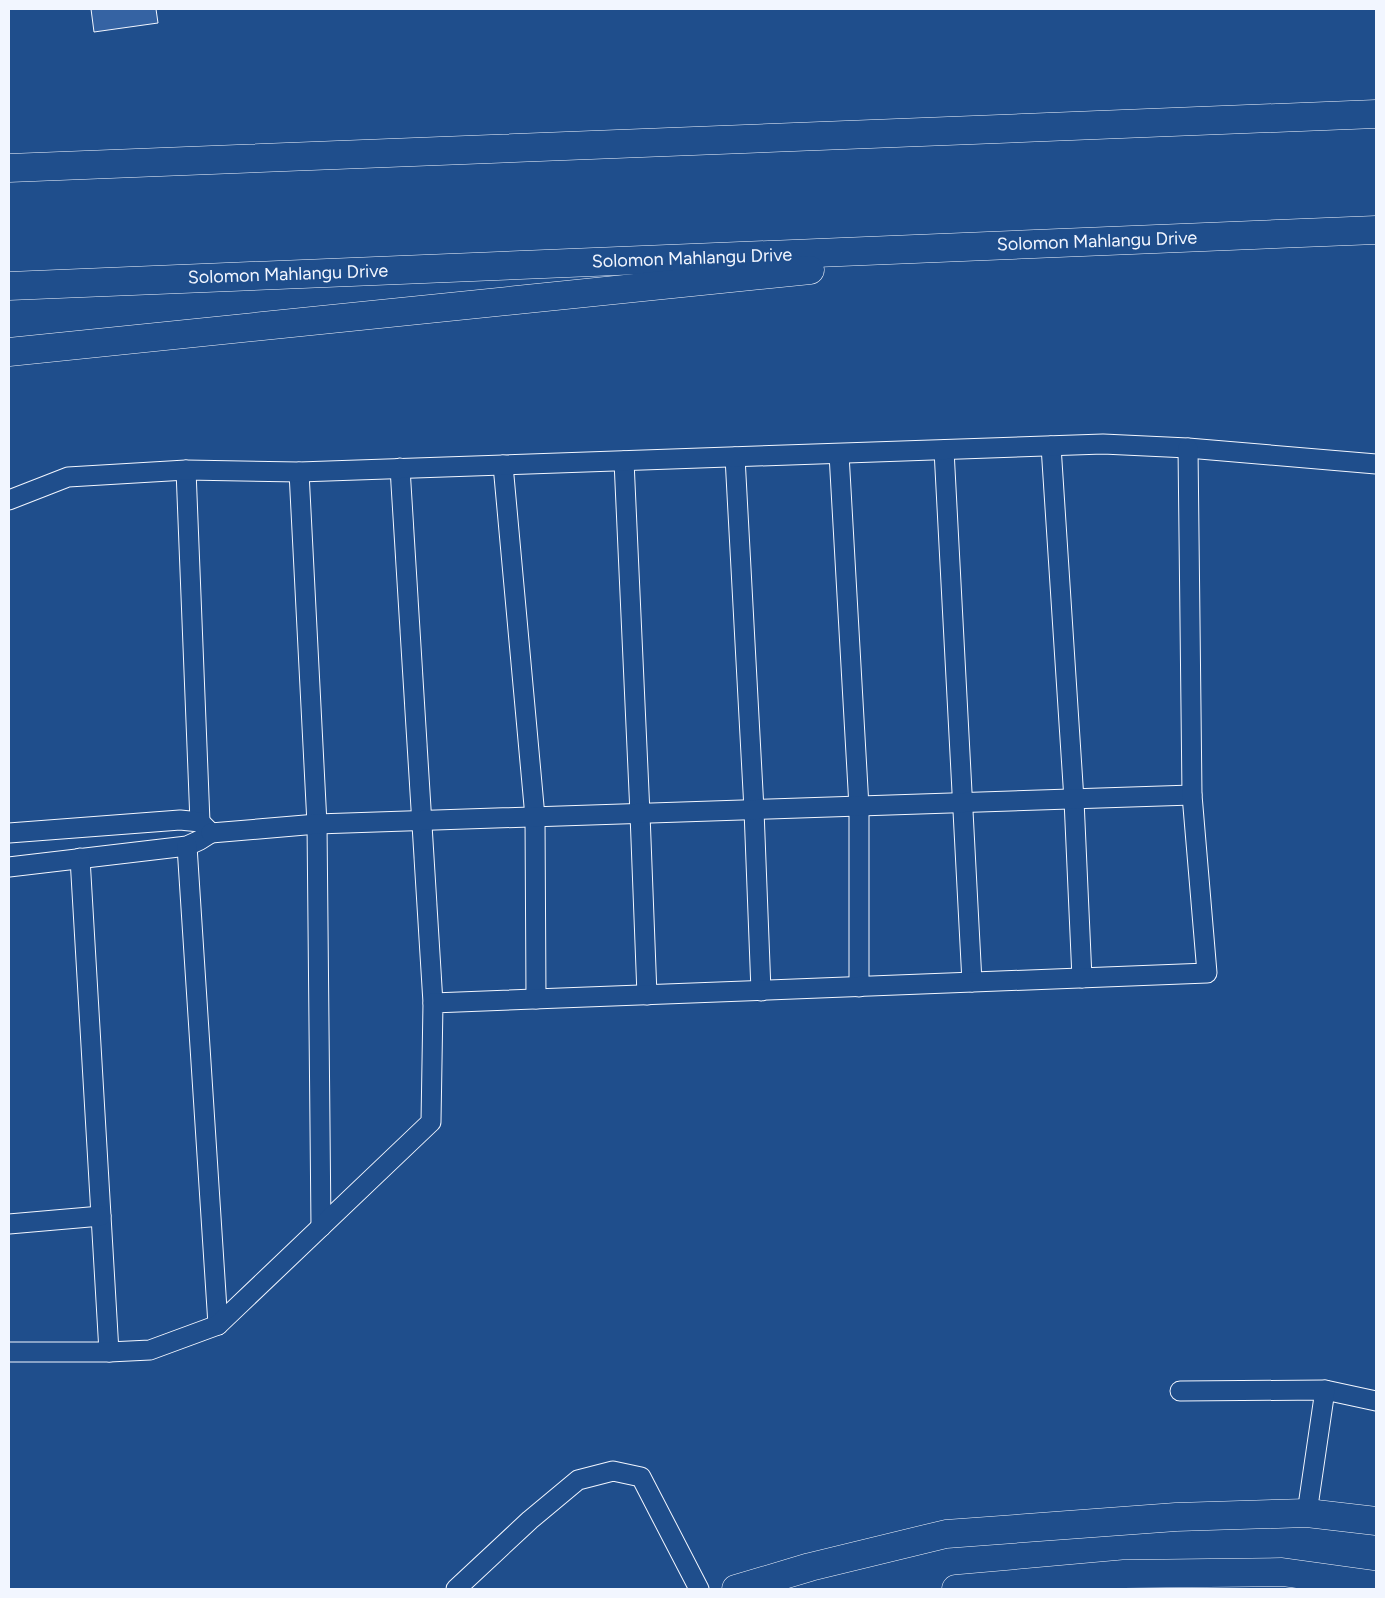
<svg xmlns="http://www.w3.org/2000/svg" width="1385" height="1598" viewBox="0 0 1385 1598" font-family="Figtree,sans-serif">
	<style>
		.building { fill: #3563a3; stroke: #f2f6ff }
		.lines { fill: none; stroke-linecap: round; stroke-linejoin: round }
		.service-casing { stroke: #f2f6ff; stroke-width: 21 }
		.minor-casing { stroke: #f2f6ff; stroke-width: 29 }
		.primary-casing { stroke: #f2f6ff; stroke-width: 29 }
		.service { stroke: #1f4e8c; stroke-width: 19 }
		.minor { stroke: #1f4e8c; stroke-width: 28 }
		.primary { stroke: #1f4e8c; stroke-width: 28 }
		.labels { text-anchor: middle; stroke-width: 4; stroke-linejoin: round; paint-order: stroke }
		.street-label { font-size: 18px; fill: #f2f6ff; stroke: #1f4e8c }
	</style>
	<rect width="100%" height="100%" fill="#1f4e8c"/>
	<polygon class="building" points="91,9 156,9 158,23 94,32"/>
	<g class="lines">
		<defs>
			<g id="service">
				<polyline points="1051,446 1074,800 1082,978"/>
				<polyline points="944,450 972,982"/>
				<polyline points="839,454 859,807 859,987"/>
				<polyline points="735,457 754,810 761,991"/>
				<polyline points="624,461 640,814 647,995"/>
				<polyline points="503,465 535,817 536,999"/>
				<polyline points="400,468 433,1003"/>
				<polyline points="186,470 200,822"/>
				<polyline points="299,472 317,824 321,1227"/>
				<polyline points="9,500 68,477 186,470 299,472 1103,444 1188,448 1376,464"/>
				<polyline points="9,833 180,820 200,822 211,833 200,840 187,846 9,867"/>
				<polyline points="211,833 317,824 1192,795"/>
				<polyline points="187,846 218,1325"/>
				<polyline points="80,858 109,1352"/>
				<polyline points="9,1224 101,1216"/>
				<polyline points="9,1352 109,1352 150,1350 218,1325 431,1122 433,1003 1207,973 1192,795 1188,448"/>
				<polyline points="1325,1390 1376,1401"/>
				<polyline points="1180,1391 1325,1390 1307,1513"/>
				<polyline points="456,1589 530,1520 578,1480 613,1471 641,1477 699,1589"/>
			</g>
			<g id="minor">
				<polyline points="736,1589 810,1567 946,1534 1176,1517 1307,1513 1376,1521"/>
				<polyline points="956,1589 1124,1574 1282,1572 1376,1585"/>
			</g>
			<g id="primary">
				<polyline points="9,168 1376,114"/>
				<polyline points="9,286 1376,230"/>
				<polyline points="9,352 810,270"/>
			</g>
		</defs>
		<use href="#service" class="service-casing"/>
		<use href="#minor" class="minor-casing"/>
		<use href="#primary" class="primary-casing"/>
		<use href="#service" class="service"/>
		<use href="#minor" class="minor"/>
		<use href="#primary" class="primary"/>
	</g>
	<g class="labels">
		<g class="street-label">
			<text transform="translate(1097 241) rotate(-2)" y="6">Solomon Mahlangu Drive</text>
			<text transform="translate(692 258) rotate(-2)" y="6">Solomon Mahlangu Drive</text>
			<text transform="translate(288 274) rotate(-2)" y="6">Solomon Mahlangu Drive</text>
		</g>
	</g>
	<rect width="1385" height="1598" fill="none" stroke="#f2f6ff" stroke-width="20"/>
</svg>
